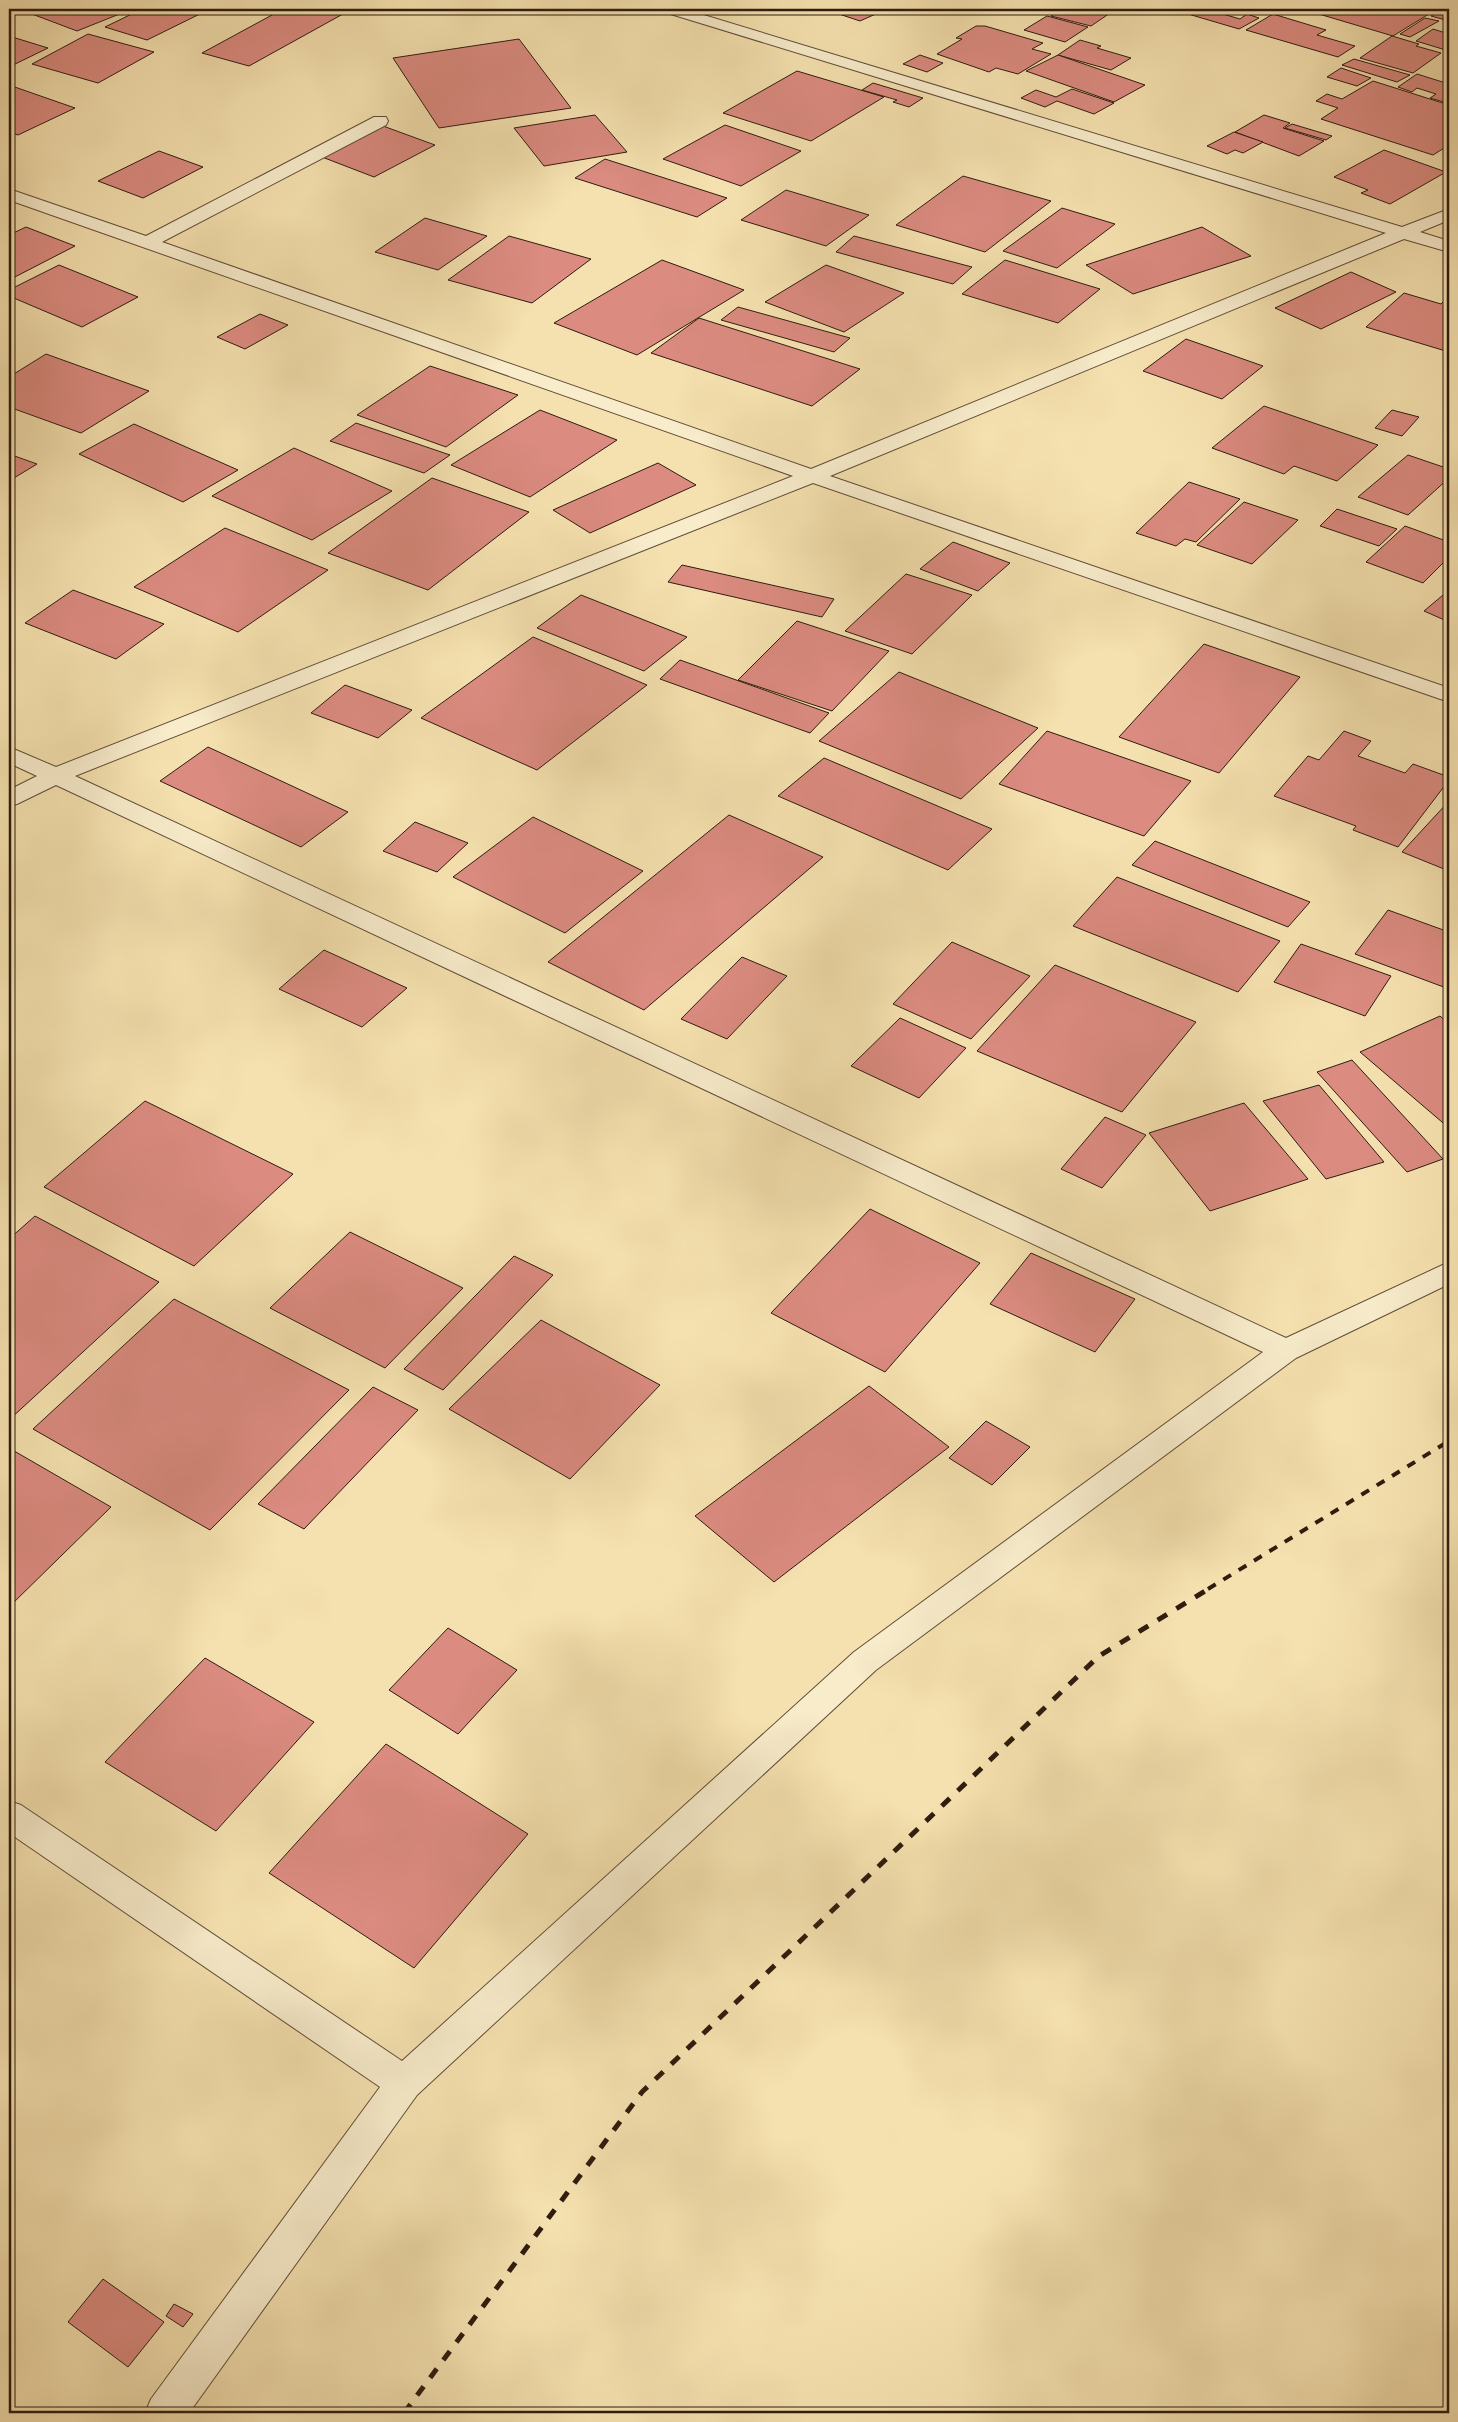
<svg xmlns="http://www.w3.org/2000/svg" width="1458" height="2422" viewBox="0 0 1458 2422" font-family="'Sorts Mill Goudy',serif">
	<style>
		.building { fill: #db8b80; stroke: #2f1c0f }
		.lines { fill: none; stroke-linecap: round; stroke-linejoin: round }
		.minor-casing { stroke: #604d37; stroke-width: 2 }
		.minor { fill: #f8eccb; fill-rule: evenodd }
		.rail-far1 { stroke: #2f1c0f; stroke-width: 4; stroke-dasharray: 9 9; stroke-linecap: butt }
		.rail { stroke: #2f1c0f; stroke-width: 5; stroke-dasharray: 11 11; stroke-linecap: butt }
	</style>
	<rect width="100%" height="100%" fill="#f5e1af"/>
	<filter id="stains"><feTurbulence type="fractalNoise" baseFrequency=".004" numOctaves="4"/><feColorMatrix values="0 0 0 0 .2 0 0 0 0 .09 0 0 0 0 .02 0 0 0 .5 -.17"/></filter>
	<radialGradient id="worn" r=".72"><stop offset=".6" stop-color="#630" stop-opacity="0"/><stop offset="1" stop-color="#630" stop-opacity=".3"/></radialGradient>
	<g class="building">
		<polygon points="29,9 132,9 77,31 24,11"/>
		<polygon points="142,9 210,9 147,40 105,27"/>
		<polygon points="283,9 352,9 249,66 202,53"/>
		<polygon points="824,9 887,9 860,21"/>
		<polygon points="1061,9 1116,9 1091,26 1051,16"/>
		<polygon points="1183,9 1206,9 1240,19 1247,14 1259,18 1239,29 1178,11"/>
		<polygon points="1253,9 1279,9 1269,14"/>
		<polygon points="1302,9 1437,9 1393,36"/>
		<polygon points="1442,9 1449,9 1449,21 1431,16"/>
		<polygon points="1273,14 1326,30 1317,35 1355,46 1338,57 1246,30"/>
		<polygon points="1047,16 1088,27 1065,42 1024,30"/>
		<polygon points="1425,18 1439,21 1410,37 1400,34"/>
		<polygon points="976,26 985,26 1043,43 1032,49 1051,54 1018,74 996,68 989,72 937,54 962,39 956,38"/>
		<polygon points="1433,29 1449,34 1449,51 1416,41"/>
		<polygon points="88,34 154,52 98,83 32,64"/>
		<polygon points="9,36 48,48 9,67"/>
		<polygon points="1392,36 1419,44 1416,46 1441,53 1413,73 1360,58"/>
		<polygon points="519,39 571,108 439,128 393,58"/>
		<polygon points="1080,40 1101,46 1097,48 1131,58 1111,70 1058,55"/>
		<polygon points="920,55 943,63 927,72 903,64"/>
		<polygon points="1058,55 1145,85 1114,102 1026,71"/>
		<polygon points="1354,59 1410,75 1397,82 1342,65"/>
		<polygon points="1341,68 1371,78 1357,86 1327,77"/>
		<polygon points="797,71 884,97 811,141 723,113"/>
		<polygon points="1417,74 1449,84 1449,99 1444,102 1430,98 1436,94 1417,88 1412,92 1398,87"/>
		<polygon points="1373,81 1449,105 1449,145 1433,155 1321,119 1338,108 1316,101 1327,94 1342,99"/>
		<polygon points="873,83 923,98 909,107 893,102 897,100 862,90"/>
		<polygon points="9,85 75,108 18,135 9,132"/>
		<polygon points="1072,89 1114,103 1094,114 1057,101 1045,107 1021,98 1036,90 1056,97"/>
		<polygon points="595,115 627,152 544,166 514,128"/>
		<polygon points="1264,115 1290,123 1283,128 1324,141 1299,156 1235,132"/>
		<polygon points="1292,124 1332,136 1326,140 1285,128"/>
		<polygon points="725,125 801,151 741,186 663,159"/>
		<polygon points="383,126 435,145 374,177 322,157"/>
		<polygon points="1234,132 1263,142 1243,153 1235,150 1227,154 1207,146"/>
		<polygon points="1384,150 1446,172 1390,204 1361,193 1368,190 1334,177"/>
		<polygon points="159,151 203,167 143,198 98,181"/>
		<polygon points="605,159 727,198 697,217 575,178"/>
		<polygon points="963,176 1051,201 985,252 896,225"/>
		<polygon points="786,190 869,215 826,246 741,220"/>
		<polygon points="1062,208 1115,224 1057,268 1003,251"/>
		<polygon points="425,218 487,236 438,270 375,252"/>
		<polygon points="26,227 75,246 9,280 9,235"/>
		<polygon points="1202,227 1251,256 1133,294 1086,265"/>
		<polygon points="509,236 591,259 532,303 448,280"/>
		<polygon points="854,236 972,267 953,284 836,252"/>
		<polygon points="662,260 744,290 637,355 554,323"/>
		<polygon points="1005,260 1100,289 1058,323 962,294"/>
		<polygon points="59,265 138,297 82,327 9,296 9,290"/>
		<polygon points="826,265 904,293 844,332 765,302"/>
		<polygon points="1351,272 1396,292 1321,329 1275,308"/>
		<polygon points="1404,293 1441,304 1449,296 1449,352 1366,327"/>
		<polygon points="738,307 850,338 834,352 721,320"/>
		<polygon points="260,314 288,325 245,349 217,337"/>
		<polygon points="699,318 860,369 812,406 651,353"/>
		<polygon points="1186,339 1263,366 1222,399 1143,371"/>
		<polygon points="46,354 149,391 81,433 9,407 9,377"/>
		<polygon points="430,366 518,395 446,447 357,415"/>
		<polygon points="1264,406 1378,445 1337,481 1294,466 1284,474 1212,448"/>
		<polygon points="540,410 617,440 530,497 451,465"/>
		<polygon points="1392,410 1419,417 1402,436 1375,428"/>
		<polygon points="356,423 450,455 424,473 330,441"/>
		<polygon points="134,424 238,470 183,502 79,454"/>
		<polygon points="294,448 392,491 312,540 212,496"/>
		<polygon points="9,454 37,464 9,481"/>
		<polygon points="1408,455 1449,469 1449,478 1408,515 1358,497"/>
		<polygon points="658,463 696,485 590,533 553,510"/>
		<polygon points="432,478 529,512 428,590 328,553"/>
		<polygon points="1189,482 1240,499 1196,542 1185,539 1176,546 1136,533"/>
		<polygon points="1244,502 1298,520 1252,564 1197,545"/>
		<polygon points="1337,509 1397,529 1379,546 1320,526"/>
		<polygon points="1405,526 1449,542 1449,557 1423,583 1366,562"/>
		<polygon points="225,528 328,570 238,632 134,587"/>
		<polygon points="953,542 1010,563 978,591 920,569"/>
		<polygon points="682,565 834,599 822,617 668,582"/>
		<polygon points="906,574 972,595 912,654 845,631"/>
		<polygon points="73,590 164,624 116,659 25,623"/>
		<polygon points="1449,590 1449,622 1424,611"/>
		<polygon points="581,595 687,637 644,671 537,628"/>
		<polygon points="797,621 889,651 832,711 738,680"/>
		<polygon points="533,637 647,685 537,770 421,718"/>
		<polygon points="1204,644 1300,677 1219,773 1119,737"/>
		<polygon points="680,660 829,713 810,733 660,679"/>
		<polygon points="899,672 1038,728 961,799 819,741"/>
		<polygon points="345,685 412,710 378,738 311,713"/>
		<polygon points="1047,731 1191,781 1144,836 999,784"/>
		<polygon points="1344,731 1371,741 1358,756 1405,773 1413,764 1449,777 1449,780 1398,847 1353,830 1356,826 1274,796 1308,756 1319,760"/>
		<polygon points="208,747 348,812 301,847 160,781"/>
		<polygon points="824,758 992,829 948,870 778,796"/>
		<polygon points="1449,801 1449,871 1402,852"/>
		<polygon points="729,815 823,857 644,1010 548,962"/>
		<polygon points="533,817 643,871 565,933 453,877"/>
		<polygon points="415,822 468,843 437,872 383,851"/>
		<polygon points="1155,841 1310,902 1288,927 1132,865"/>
		<polygon points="1117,877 1280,941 1238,992 1073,926"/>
		<polygon points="1388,910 1449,932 1449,989 1355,954"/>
		<polygon points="952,942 1030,976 971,1039 893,1004"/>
		<polygon points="1301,944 1391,976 1365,1016 1274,982"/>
		<polygon points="324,950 407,988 362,1027 279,989"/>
		<polygon points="742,957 787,976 727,1039 681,1019"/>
		<polygon points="1055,965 1196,1022 1122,1112 977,1051"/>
		<polygon points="1440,1016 1449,1024 1449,1128 1360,1052"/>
		<polygon points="900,1018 966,1048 919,1098 851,1066"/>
		<polygon points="1352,1060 1443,1159 1407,1172 1317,1072"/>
		<polygon points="1319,1085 1384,1162 1326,1179 1263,1101"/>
		<polygon points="145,1101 293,1174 194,1266 44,1187"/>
		<polygon points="1244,1103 1308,1179 1210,1211 1149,1133"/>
		<polygon points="1105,1117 1146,1135 1102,1188 1061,1169"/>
		<polygon points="870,1209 980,1263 885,1372 771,1313"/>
		<polygon points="35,1216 159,1282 9,1420 9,1239"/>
		<polygon points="350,1232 463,1288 385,1368 270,1308"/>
		<polygon points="1031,1253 1135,1299 1095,1352 990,1304"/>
		<polygon points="514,1256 553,1275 443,1390 404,1369"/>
		<polygon points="174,1299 349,1390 210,1530 33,1429"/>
		<polygon points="541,1320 660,1385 570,1479 449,1409"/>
		<polygon points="869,1386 949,1447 774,1582 695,1516"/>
		<polygon points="373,1387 418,1410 304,1529 258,1504"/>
		<polygon points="986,1421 1030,1447 992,1485 949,1458"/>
		<polygon points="9,1448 111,1507 9,1607"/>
		<polygon points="448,1628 517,1670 458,1734 389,1690"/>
		<polygon points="205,1658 314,1722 216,1831 105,1762"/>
		<polygon points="386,1744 528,1834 414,1968 269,1873"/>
		<polygon points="103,2279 164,2322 128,2367 68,2322"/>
		<polygon points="174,2304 193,2314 183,2327 166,2316"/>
	</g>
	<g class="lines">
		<defs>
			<polygon id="minor" points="661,9 684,9 1402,227 1449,209 1449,220 1420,232 1449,241 1449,252 1404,239 830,476 1449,688 1449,702 813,483 75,776 1286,1338 1449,1262 1449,1284 1296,1358 876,1670 417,2095 189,2413 145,2413 151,2399 380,2087 9,1833 9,1801 21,1805 402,2061 854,1652 1263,1352 56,785 17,804 9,806 9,790 37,776 9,763 9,747 56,767 793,476 9,200 9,189 146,236 374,117 386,117 388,121 386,125 162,242 811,469 1386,233 664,12"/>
		</defs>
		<use href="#minor" class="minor-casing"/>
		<use href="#minor" class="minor"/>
		<polyline class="rail-far1" points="1208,1589 1449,1441"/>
		<polyline class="rail" points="404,2413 642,2092 1099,1656 1210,1588"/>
	</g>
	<rect width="1458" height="2422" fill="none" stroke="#f5e1af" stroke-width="30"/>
	<rect x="10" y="10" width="1438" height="2402" fill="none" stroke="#2f1c0f" stroke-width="2.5"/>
	<rect x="15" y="15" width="1428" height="2392" fill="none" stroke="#2f1c0f"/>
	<rect width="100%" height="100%" filter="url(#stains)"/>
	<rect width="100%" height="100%" fill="url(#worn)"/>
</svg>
